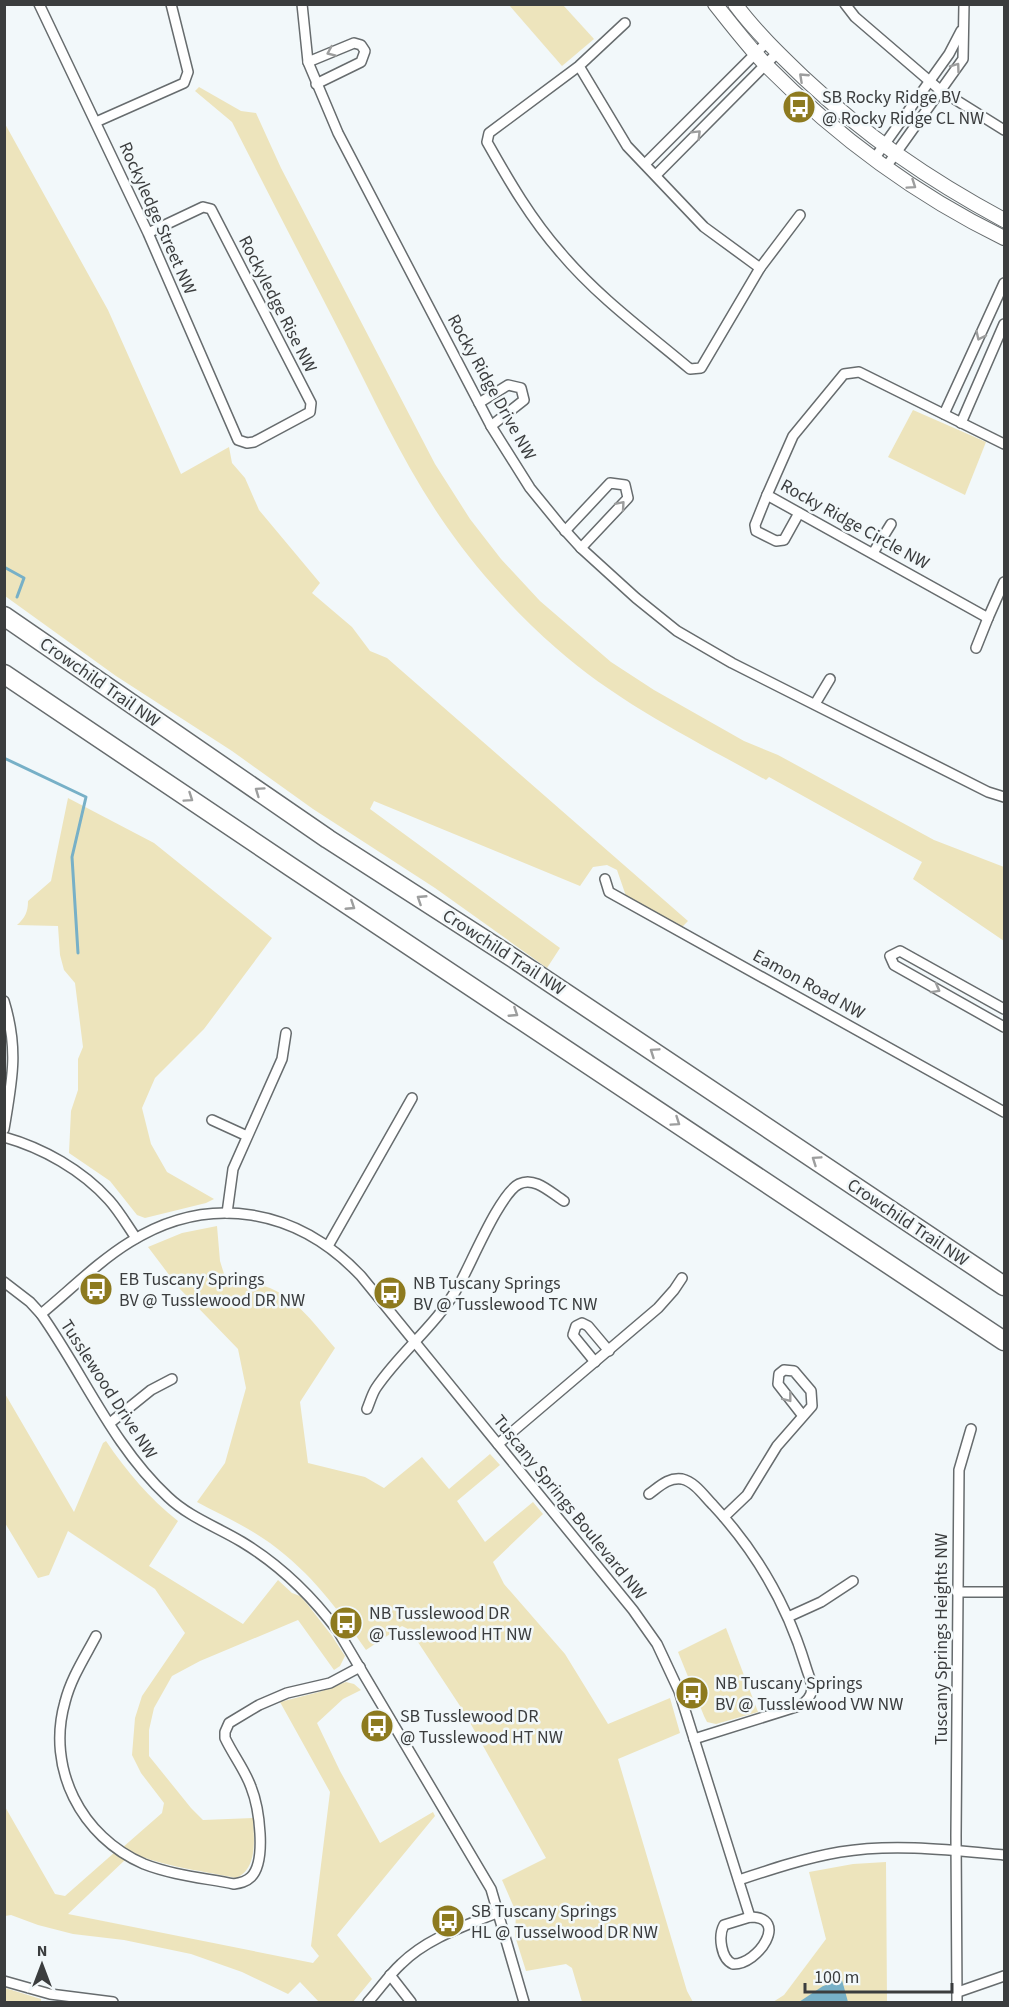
<svg xmlns="http://www.w3.org/2000/svg" width="1009" height="2007" viewBox="0 0 1009 2007" font-family="'Source Sans 3',sans-serif">
	<style>
		.green { fill: #ede4bc }
		.water { fill: #77b0c7 }
		.lines { fill: none; stroke-linecap: round; stroke-linejoin: round }
		.stream { stroke: #77b0c7; stroke-width: 3 }
		.street-casing { stroke: #676c6e; stroke-width: 12 }
		.secondary-casing { stroke: #676c6e; stroke-width: 16 }
		.highway-casing { stroke: #676c6e; stroke-width: 21 }
		.street { stroke: #fff; stroke-width: 9 }
		.secondary { stroke: #fff; stroke-width: 14 }
		.highway { stroke: #fff; stroke-width: 18 }
		.oneway { stroke: #9d9e9e }
		.labels { text-anchor: middle; stroke-width: 5; stroke-linejoin: round; paint-order: stroke }
		.poi-label { font-size: 18px; fill: #3b3d3e; stroke: #f2f8fa; text-anchor: start }
		.street-label { font-size: 18px; fill: #3b3d3e; stroke: #f2f8fa }
	</style>
	<rect width="100%" height="100%" fill="#f2f8fa"/>
	<g class="green">
		<polygon points="509,5 563,5 594,39 562,66"/>
		<path d="M199 87 241 111 256 113 281 168 435 464 470 519 501 559 540 601 611 662 654 690 744 741 778 755 934 840 1004 867V941L913 879 922 862 769 777 766 780C694 740 618 703 556 648 515 612 478 571 447 527 406 469 376 403 344 340 307 268 269 195 232 122L195 91Z"/>
		<polygon points="4,122 108,310 181,474 229,447 232,463 245,478 259,510 320,583 312,593 352,627 370,651 387,658 688,921 682,927 626,896 617,870 607,865 593,867 580,886 374,801 370,809 560,948 547,968 435,888 313,809 232,751 116,676 5,596"/>
		<polygon points="913,410 986,442 965,495 888,457"/>
		<path d="M68 798 154 843 272 938 204 1029 155 1078 142 1108 151 1144 167 1172 214 1199 206 1203 145 1218 137 1215 110 1181 69 1153 71 1111 78 1090V1059L83 1047 75 983 64 970 60 955 58 926 17 925C25 918 28 912 28 901L51 881Z"/>
		<path d="M217 1226 220 1261 225 1277C238 1285 256 1283 270 1288 298 1300 316 1326 335 1348L300 1402 308 1463 365 1477 384 1488 422 1457 449 1489 490 1454 500 1465 457 1501 485 1542 533 1502 543 1514 493 1562 504 1584 565 1654 608 1724 670 1698 680 1733 618 1759 687 1991 693 2002H582L572 1968 566 1964 526 1971 515 1936 516 1912 502 1880 546 1858 464 1712 410 1630 402 1626 366 1650C336 1607 313 1575 270 1543 248 1527 221 1515 197 1502L225 1463 246 1388 238 1349 179 1288 148 1247 182 1233Z"/>
		<path d="M4 1392 74 1512 103 1443 106 1441C127 1472 149 1498 178 1521L149 1566 243 1624 278 1580 292 1593 300 1596 308 1605 332 1636 345 1656 340 1666 334 1670 298 1620 200 1661 172 1676 154 1708 149 1730V1756L191 1808 203 1820 253 1818C254 1838 258 1869 236 1878 198 1870 156 1866 122 1848L162 1813 164 1803 141 1773 132 1755 135 1718 142 1696 185 1633 155 1589 68 1531 49 1575 38 1578 5 1523Z"/>
		<polygon points="726,1628 758,1712 716,1724 707,1722 704,1716 678,1652"/>
		<polygon points="346,1682 354,1684 361,1690 343,1699 317,1723 340,1771 380,1843 433,1812 435,1816 337,1935 372,1979 353,2002 319,2002 300,1982 288,1994 242,1972 191,1954 124,1940 73,1934 38,1925 11,1915 5,1916 4,1805 55,1894 65,1896 115,1852 126,1859 68,1914 313,1963 319,1956 311,1946 330,1792 280,1702 319,1692"/>
		<polygon points="886,1862 887,2002 773,2002 784,1995 826,1939 809,1872 853,1864"/>
		<polygon points="5,1988 41,1999 41,2002 5,2002"/>
	</g>
	<polygon class="water" points="842,1980 848,2002 799,2002 823,1986"/>
	<g class="lines">
		<g class="stream">
			<polyline points="4,567 24,578 17,597"/>
			<polyline points="4,758 86,797 72,857 78,953"/>
		</g>
		<defs>
			<g id="street">
				<polyline points="39,4 148,233 238,440 247,443 254,442 310,412 311,403 211,209 203,207 148,233"/>
				<polyline points="302,4 308,62 338,133 491,426 530,488 561,526 581,548 636,598 677,631 732,663 988,792 1004,797"/>
				<polyline points="845,4 855,17 940,90 1004,130"/>
				<polyline points="308,62 354,43 361,45 365,51 361,62 316,84"/>
				<path d="M579 66 627 146 704 227 760 268 701 368 690 369C646 332 598 297 561 253 531 219 509 181 487 142L489 133 579 66 625 23"/>
				<polyline points="96,122 184,83 188,72 171,4"/>
				<polyline points="874,159 949,54 961,31"/>
				<polyline points="645,164 768,41"/>
				<polyline points="886,167 963,59 964,4"/>
				<polyline points="656,175 778,52"/>
				<polyline points="760,268 800,215"/>
				<polyline points="479,403 508,385 521,388 524,400 491,426"/>
				<polyline points="944,414 1004,283"/>
				<polyline points="961,423 1004,324"/>
				<polyline points="1004,444 859,372 844,374 793,436 767,495 988,618 1004,582"/>
				<polyline points="767,495 755,525 756,531 776,541 784,540 799,513"/>
				<polyline points="565,531 610,483 625,485 628,498 581,548"/>
				<polyline points="873,553 891,524"/>
				<polyline points="976,648 988,618"/>
				<polyline points="815,704 830,679"/>
				<polyline points="605,879 609,892 1004,1112"/>
				<path d="M4 1001C19 1050 12 1081 4 1129"/>
				<polyline points="1004,1009 900,951 890,956 894,965 1004,1027"/>
				<polyline points="212,1120 247,1136"/>
				<path d="M4 1137C43 1148 82 1170 109 1200 119 1211 127 1225 136 1238"/>
				<polyline points="227,1213 233,1169 282,1059 286,1033"/>
				<polyline points="328,1246 412,1098"/>
				<path d="M4 1282 30 1302 41 1314C84 1375 113 1446 168 1497 189 1517 217 1527 242 1542 280 1565 311 1595 338 1631L491 1889 524 2002"/>
				<path d="M41 1314C69 1291 99 1261 130 1242 210 1192 298 1209 361 1276L633 1610 657 1644 679 1691 750 1917"/>
				<polyline points="595,1362 573,1335 576,1326 582,1323 588,1326 609,1351"/>
				<path d="M367 1409C370 1402 372 1394 376 1388 401 1351 437 1325 459 1285 471 1264 500 1193 519 1184 535 1176 551 1193 564 1201"/>
				<polyline points="110,1423 151,1390 172,1379"/>
				<polyline points="498,1444 658,1308 674,1290 682,1278"/>
				<path d="M649 1494C659 1487 668 1477 682 1479 695 1482 704 1496 713 1505 756 1551 788 1607 806 1667 808 1674 812 1682 812 1689 811 1697 805 1703 799 1706L694 1739"/>
				<polyline points="724,1517 747,1495 777,1446 812,1406 811,1391 794,1371 784,1370 779,1374 778,1384 803,1416"/>
				<polyline points="957,1592 1004,1592"/>
				<polyline points="788,1617 821,1602 853,1581"/>
				<path d="M96 1636C85 1657 71 1678 65 1702 46 1768 81 1837 144 1864 172 1875 204 1878 234 1884 240 1883 246 1882 251 1877 267 1861 259 1807 251 1787 245 1770 233 1755 225 1738V1732L229 1723 259 1705 287 1693 330 1683 360 1667"/>
				<path d="M739 1880C772 1869 805 1858 840 1852 893 1843 951 1850 1004 1855"/>
				<path d="M750 1917C790 1917 758 1965 733 1964 721 1959 718 1936 724 1925Z"/>
				<polyline points="390,1975 411,2002"/>
				<polyline points="4,1981 50,1994 113,2002"/>
				<polyline points="958,1992 1004,1976"/>
				<path d="M368 2002C379 1990 389 1975 401 1964 427 1938 465 1926 499 1912"/>
				<polyline points="957,2002 956,1836 959,1470 971,1429"/>
			</g>
			<g id="secondary">
				<path d="M715 4C731 24 747 45 765 64 834 134 916 195 1004 238"/>
				<path d="M735 4C755 31 780 55 804 78 867 137 928 179 1004 220"/>
			</g>
			<g id="highway">
				<polyline points="4,616 328,839 513,958 1004,1286"/>
				<polyline points="4,674 291,867 1004,1341"/>
			</g>
		</defs>
		<use href="#street" class="street-casing"/>
		<use href="#secondary" class="secondary-casing"/>
		<use href="#highway" class="highway-casing"/>
		<use href="#street" class="street"/>
		<use href="#secondary" class="secondary"/>
		<use href="#highway" class="highway"/>
	</g>
	<defs><path id="oneway-chevron" d="M-2-3.5L2.5 0L-2 3.5" fill="none" stroke-width="1.6" stroke-linecap="round" stroke-linejoin="round" transform="scale(1.5)"/></defs>
	<g class="oneway">
		<use href="#oneway-chevron" transform="translate(331 52) rotate(157)"/>
		<use href="#oneway-chevron" transform="translate(956 67) rotate(-54)"/>
		<use href="#oneway-chevron" transform="translate(803 77) rotate(-137)"/>
		<use href="#oneway-chevron" transform="translate(697 134) rotate(-45)"/>
		<use href="#oneway-chevron" transform="translate(912 185) rotate(34)"/>
		<use href="#oneway-chevron" transform="translate(980 336) rotate(115)"/>
		<use href="#oneway-chevron" transform="translate(621 505) rotate(-49)"/>
		<use href="#oneway-chevron" transform="translate(259 791) rotate(-145)"/>
		<use href="#oneway-chevron" transform="translate(189 798) rotate(34)"/>
		<use href="#oneway-chevron" transform="translate(421 899) rotate(-147)"/>
		<use href="#oneway-chevron" transform="translate(351 906) rotate(33)"/>
		<use href="#oneway-chevron" transform="translate(936 989) rotate(29)"/>
		<use href="#oneway-chevron" transform="translate(514 1013) rotate(33)"/>
		<use href="#oneway-chevron" transform="translate(654 1052) rotate(-146)"/>
		<use href="#oneway-chevron" transform="translate(676 1122) rotate(34)"/>
		<use href="#oneway-chevron" transform="translate(816 1160) rotate(-146)"/>
		<use href="#oneway-chevron" transform="translate(788 1398) rotate(52)"/>
	</g>
	<defs>
		<symbol id="bus-disc" viewBox="-11 -11 22 22"><circle r="9.5" fill="#8d7a1f" stroke="#f2f8fa"/><path d="M-5-6H5V4H4V6H2V4H-2V6H-4V4H-5ZM-3.5-4V0h7V-4ZM-3.5 1.2v1.5H-2V1.2ZM2 1.2v1.5H3.5V1.2Z" fill="#fff"/></symbol>
	</defs>
	<g fill-rule="evenodd">
		<use href="#bus-disc" x="780" y="88" width="38" height="38"/>
		<use href="#bus-disc" x="77" y="1270" width="38" height="38"/>
		<use href="#bus-disc" x="371" y="1274" width="38" height="38"/>
		<use href="#bus-disc" x="327" y="1604" width="38" height="38"/>
		<use href="#bus-disc" x="673" y="1674" width="38" height="38"/>
		<use href="#bus-disc" x="358" y="1707" width="38" height="38"/>
		<use href="#bus-disc" x="429" y="1902" width="38" height="38"/>
	</g>
	<g class="labels">
		<g class="poi-label">
			<text x="822" y="103">SB Rocky Ridge BV<tspan x="822" dy="21">@ Rocky Ridge CL NW</tspan></text>
			<text x="119" y="1285">EB Tuscany Springs<tspan x="119" dy="21">BV @ Tusslewood DR NW</tspan></text>
			<text x="413" y="1289">NB Tuscany Springs<tspan x="413" dy="21">BV @ Tusslewood TC NW</tspan></text>
			<text x="369" y="1619">NB Tusslewood DR<tspan x="369" dy="21">@ Tusslewood HT NW</tspan></text>
			<text x="715" y="1689">NB Tuscany Springs<tspan x="715" dy="21">BV @ Tusslewood VW NW</tspan></text>
			<text x="400" y="1722">SB Tusslewood DR<tspan x="400" dy="21">@ Tusslewood HT NW</tspan></text>
			<text x="471" y="1917">SB Tuscany Springs<tspan x="471" dy="21">HL @ Tusselwood DR NW</tspan></text>
		</g>
		<g class="street-label">
			<text transform="translate(158 218) rotate(66)" y="6">Rockyledge Street NW</text>
			<text transform="translate(278 304) rotate(63)" y="6">Rockyledge Rise NW</text>
			<text transform="translate(492 387) rotate(61)" y="6">Rocky Ridge Drive NW</text>
			<text transform="translate(855 524) rotate(29)" y="6">Rocky Ridge Circle NW</text>
			<text transform="translate(100 682) rotate(35)" y="6">Crowchild Trail NW</text>
			<text transform="translate(504 952) rotate(33)" y="6">Crowchild Trail NW</text>
			<text transform="translate(809 984) rotate(29)" y="6">Eamon Road NW</text>
			<text transform="translate(908 1222) rotate(34)" y="6">Crowchild Trail NW</text>
			<text transform="translate(109 1389) rotate(57)" y="6">Tusslewood Drive NW</text>
			<text transform="translate(570 1507) rotate(51)" y="6">Tuscany Springs Boulevard NW</text>
			<text transform="translate(941 1639) rotate(-90)" y="6">Tuscany Springs Heights NW</text>
		</g>
	</g>
	<rect width="1009" height="2007" fill="none" stroke="#3b3d3e" stroke-width="12"/>
	<g transform="translate(42 1965)" stroke="#f2f8fa" stroke-width="4.5" paint-order="stroke">
	<path d="M0-4.5L10 22L0 15L-10 22Z" fill="#3b3d3e"/>
	<text y="-9" font-size="16" font-weight="bold" text-anchor="middle" fill="#3b3d3e">N</text>
	</g>
	<path d="M805 1983v9h147v-9" fill="none" stroke="#3b3d3e" stroke-width="3"/>
	<text x="814" y="1983" font-size="18" fill="#3b3d3e" stroke="#f2f8fa" stroke-width="4.5" paint-order="stroke">100 m</text>
</svg>
